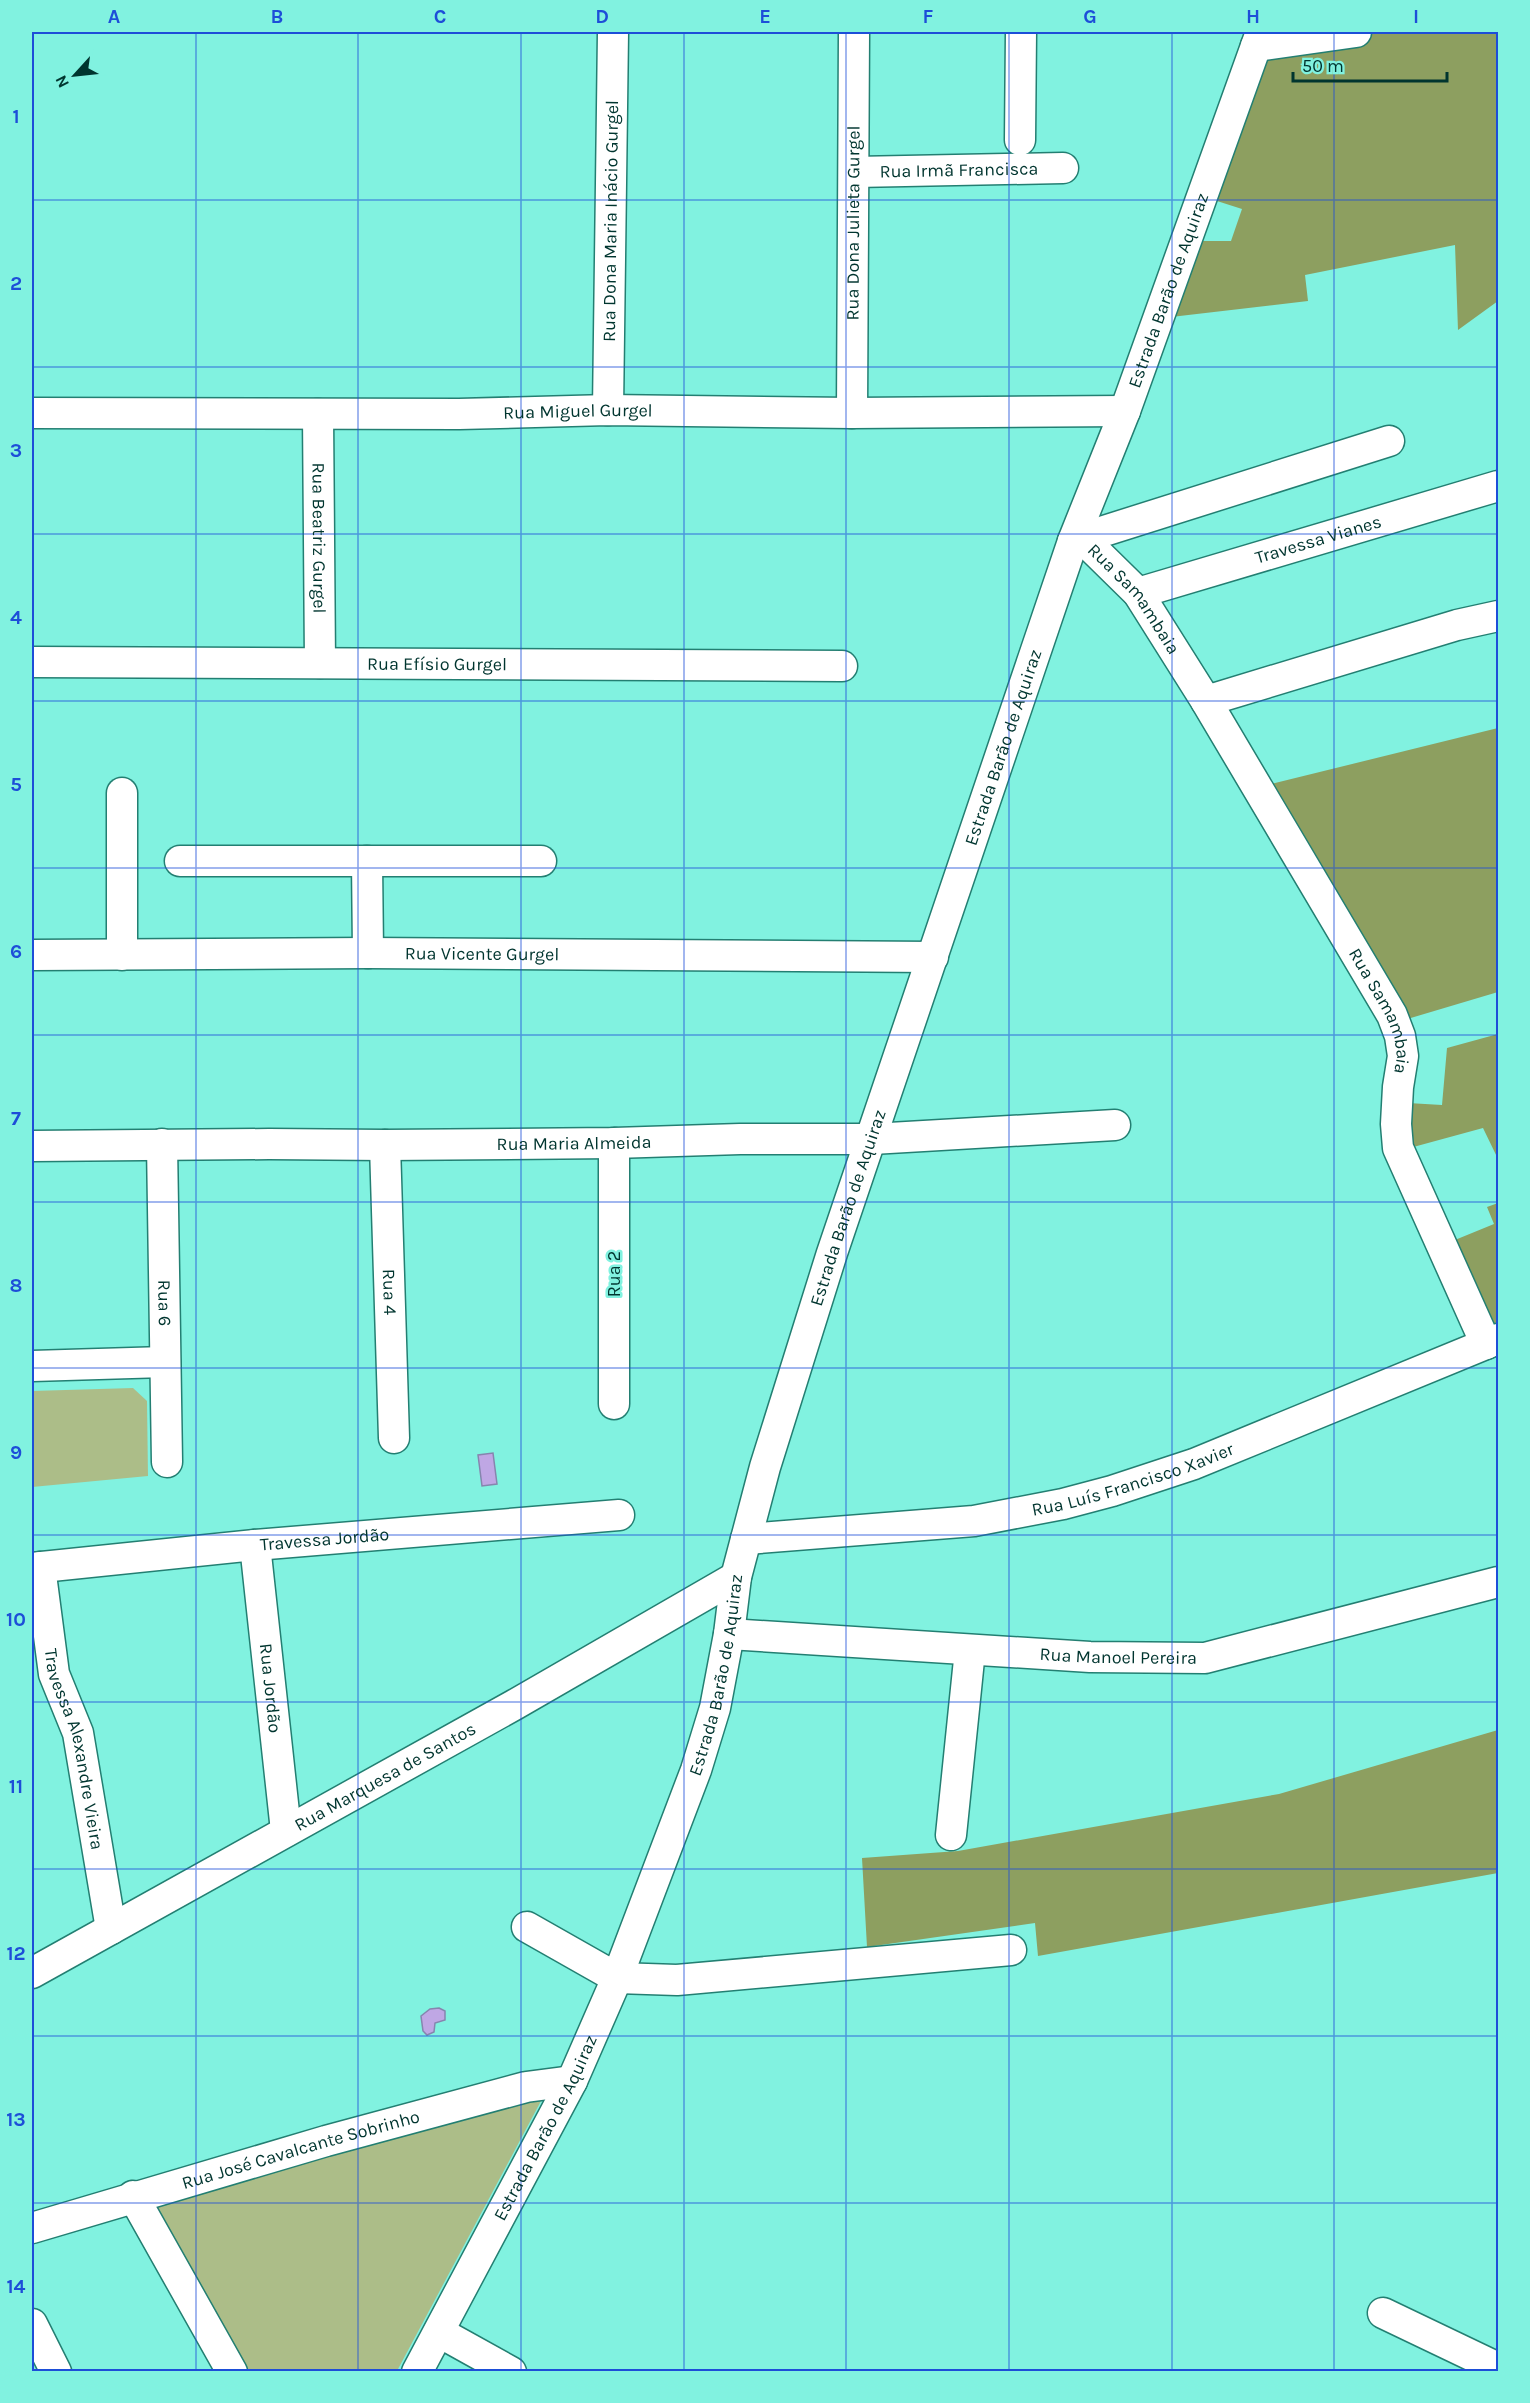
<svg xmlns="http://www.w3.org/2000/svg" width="1530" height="2403" viewBox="0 0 1530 2403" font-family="Karla,sans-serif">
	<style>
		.green { fill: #acbd88 }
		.forest { fill: #8d9f60 }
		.water { fill: #bfa7e4; stroke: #8685ae; stroke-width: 1.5 }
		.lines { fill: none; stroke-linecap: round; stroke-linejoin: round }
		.minor-casing { stroke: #237f72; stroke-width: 33 }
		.minor { stroke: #fff; stroke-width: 30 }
		.grid { fill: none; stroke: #1d4ed8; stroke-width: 1.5; stroke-opacity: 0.55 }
		.labels { text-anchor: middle; stroke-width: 5; stroke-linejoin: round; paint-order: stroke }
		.street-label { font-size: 18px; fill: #00352f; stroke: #81f2e0 }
		.neatline { fill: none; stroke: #1d4ed8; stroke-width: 2 }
		.grid-label { font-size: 20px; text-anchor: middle; font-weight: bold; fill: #1d4ed8 }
	</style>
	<rect width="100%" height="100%" fill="#81f2e0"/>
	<g class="green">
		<polygon points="133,1388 147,1401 148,1476 32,1487 32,1391"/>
		<polygon points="531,2096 541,2101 397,2371 248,2371 157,2207"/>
	</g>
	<g class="forest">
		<polygon points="1267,32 1498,32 1498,301 1458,330 1455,245 1305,275 1308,301 1171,317 1198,241 1231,241 1242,209 1217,201"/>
		<polygon points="1498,728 1498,992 1404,1020 1267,785"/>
		<polygon points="1498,1034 1498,1159 1483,1128 1406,1149 1408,1103 1442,1105 1447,1048"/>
		<polygon points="1498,1203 1498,1333 1488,1337 1450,1242 1494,1224 1487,1207"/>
		<polygon points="1498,1730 1498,1873 1038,1956 1035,1923 867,1947 862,1858 958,1851 1279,1794"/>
	</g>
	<g class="water">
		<polygon points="493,1453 497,1484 482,1486 478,1455"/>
		<polygon points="439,2008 445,2011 445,2020 435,2023 434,2032 427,2035 423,2031 421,2016 430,2009"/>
	</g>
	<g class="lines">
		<defs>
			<g id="minor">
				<polyline points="1256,46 1356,32"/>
				<polyline points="1020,140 1021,32"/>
				<path id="s1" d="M855 172 1063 168"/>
				<path id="s2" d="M608 410 613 32"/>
				<path id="s3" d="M32 413 459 414 608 410 852 413 1125 411"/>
				<path id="s4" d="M852 413 854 32"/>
				<path id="s5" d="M318 414 320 663"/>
				<polyline points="1082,538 1389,441"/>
				<path id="s6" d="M1073 541 1082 538 1138 593 1206 701 1392 1015 1400 1036 1403 1056 1398 1087 1396 1124 1398 1148 1486 1344"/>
				<path id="s7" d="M1138 593 1498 486"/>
				<path id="s8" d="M32 662 842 666"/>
				<polyline points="1206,701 1457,625 1498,616"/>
				<polyline points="122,793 122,955"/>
				<polyline points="180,861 541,861"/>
				<polyline points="367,861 368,953"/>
				<path id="s9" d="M32 955 368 953 933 957"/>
				<path id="s10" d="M162 1144 167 1462"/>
				<path id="s11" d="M385 1145 394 1438"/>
				<path id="s12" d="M32 1146 269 1144 385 1145 614 1143 740 1139H872L1115 1125"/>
				<polyline points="32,1366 165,1362"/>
				<polyline points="614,1404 614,1143"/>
				<path id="s13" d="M746 1539 974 1521 1063 1504 1112 1491 1194 1464 1498 1339"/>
				<path id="s14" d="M255 1545 286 1831"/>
				<path id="s15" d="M40 1567 54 1674 78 1733 111 1929"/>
				<path id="s16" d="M32 1568 255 1545 619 1515"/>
				<path id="s17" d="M729 1634 1090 1657 1205 1658 1498 1582"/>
				<polyline points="951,1835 970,1650"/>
				<polyline points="527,1927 617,1978 677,1980 1011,1950"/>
				<path id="s18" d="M32 1973 514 1705 736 1577"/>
				<polyline points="133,2196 232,2372"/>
				<path id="s19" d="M32 2228 326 2141 526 2087 572 2081"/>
				<polyline points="1383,2313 1498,2368"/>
				<polyline points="32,2324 56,2372"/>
				<polyline points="439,2332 511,2372"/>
				<path id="s20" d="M417 2372 572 2081 617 1978 696 1770 715 1708 729 1634 736 1577 765 1467 832 1253 1073 541 1125 411 1261 32"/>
			</g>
		</defs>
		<use href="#minor" class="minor-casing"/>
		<use href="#minor" class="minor"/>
	</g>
	<path class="grid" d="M196 32V2372M358 32V2372M521 32V2372M684 32V2372M846 32V2372M1009 32V2372M1172 32V2372M1334 32V2372M32 200H1498M32 367H1498M32 534H1498M32 701H1498M32 868H1498M32 1035H1498M32 1202H1498M32 1368H1498M32 1535H1498M32 1702H1498M32 1869H1498M32 2036H1498M32 2203H1498"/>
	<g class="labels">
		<g class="street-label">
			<text dy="6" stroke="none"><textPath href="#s1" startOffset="104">Rua Irmã Francisca</textPath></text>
			<text dy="6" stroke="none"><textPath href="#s2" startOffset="189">Rua Dona Maria Inácio Gurgel</textPath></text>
			<text dy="6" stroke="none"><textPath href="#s4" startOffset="190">Rua Dona Julieta Gurgel</textPath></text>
			<text dy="6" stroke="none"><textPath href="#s20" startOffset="2220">Estrada Barão de Aquiraz</textPath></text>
			<text dy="6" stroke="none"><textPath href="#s3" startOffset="546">Rua Miguel Gurgel</textPath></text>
			<text dy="6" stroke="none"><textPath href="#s5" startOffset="124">Rua Beatriz Gurgel</textPath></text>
			<text dy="6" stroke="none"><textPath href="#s7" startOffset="188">Travessa Vianes</textPath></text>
			<text dy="6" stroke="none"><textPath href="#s6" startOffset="90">Rua Samambaia</textPath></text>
			<text dy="6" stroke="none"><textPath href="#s8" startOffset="405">Rua Efísio Gurgel</textPath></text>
			<text dy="6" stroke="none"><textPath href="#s20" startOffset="1734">Estrada Barão de Aquiraz</textPath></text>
			<text dy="6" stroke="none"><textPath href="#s9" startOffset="450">Rua Vicente Gurgel</textPath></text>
			<text dy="6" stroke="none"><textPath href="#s6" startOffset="573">Rua Samambaia</textPath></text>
			<text dy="6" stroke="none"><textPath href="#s12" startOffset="542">Rua Maria Almeida</textPath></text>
			<text dy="6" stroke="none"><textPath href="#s20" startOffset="1248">Estrada Barão de Aquiraz</textPath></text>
			<text transform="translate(614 1274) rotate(-90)" y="6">Rua 2</text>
			<text dy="6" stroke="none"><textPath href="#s11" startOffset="147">Rua 4</textPath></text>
			<text dy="6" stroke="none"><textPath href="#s10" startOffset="159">Rua 6</textPath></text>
			<text dy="6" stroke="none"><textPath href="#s13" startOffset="393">Rua Luís Francisco Xavier</textPath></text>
			<text dy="6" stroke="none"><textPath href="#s16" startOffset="294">Travessa Jordão</textPath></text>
			<text dy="6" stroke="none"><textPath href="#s17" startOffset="390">Rua Manoel Pereira</textPath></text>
			<text dy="6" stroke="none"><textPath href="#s20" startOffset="762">Estrada Barão de Aquiraz</textPath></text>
			<text dy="6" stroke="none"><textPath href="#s14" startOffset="144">Rua Jordão</textPath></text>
			<text dy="6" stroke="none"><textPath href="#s15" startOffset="186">Travessa Alexandre Vieira</textPath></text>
			<text dy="6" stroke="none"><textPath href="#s18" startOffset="404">Rua Marquesa de Santos</textPath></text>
			<text dy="6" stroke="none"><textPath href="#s20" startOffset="276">Estrada Barão de Aquiraz</textPath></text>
			<text dy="6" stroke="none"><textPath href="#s19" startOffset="280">Rua José Cavalcante Sobrinho</textPath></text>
		</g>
	</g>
	<rect width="1530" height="2403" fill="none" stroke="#81f2e0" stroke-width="66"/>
	<g transform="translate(75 75) rotate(243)" stroke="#81f2e0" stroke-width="4.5" paint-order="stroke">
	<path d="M0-4.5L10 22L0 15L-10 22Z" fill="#00352f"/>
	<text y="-9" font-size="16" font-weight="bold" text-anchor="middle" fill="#00352f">N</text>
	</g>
	<path d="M1293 72v9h154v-9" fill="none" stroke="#00352f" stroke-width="3"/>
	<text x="1302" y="72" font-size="18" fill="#00352f" stroke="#81f2e0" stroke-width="4.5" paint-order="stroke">50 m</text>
	<rect x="33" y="33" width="1464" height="2337" class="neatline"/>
	<g class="grid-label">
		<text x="114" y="23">A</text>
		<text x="277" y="23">B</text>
		<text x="440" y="23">C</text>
		<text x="602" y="23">D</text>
		<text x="765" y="23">E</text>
		<text x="928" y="23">F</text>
		<text x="1090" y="23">G</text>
		<text x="1253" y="23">H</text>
		<text x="1416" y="23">I</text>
		<text x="16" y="123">1</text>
		<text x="16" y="290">2</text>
		<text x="16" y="457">3</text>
		<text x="16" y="624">4</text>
		<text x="16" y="791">5</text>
		<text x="16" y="958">6</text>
		<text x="16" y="1125">7</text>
		<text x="16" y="1292">8</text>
		<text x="16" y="1459">9</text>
		<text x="16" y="1626">10</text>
		<text x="16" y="1793">11</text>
		<text x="16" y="1960">12</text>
		<text x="16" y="2126">13</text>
		<text x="16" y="2293">14</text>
	</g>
</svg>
